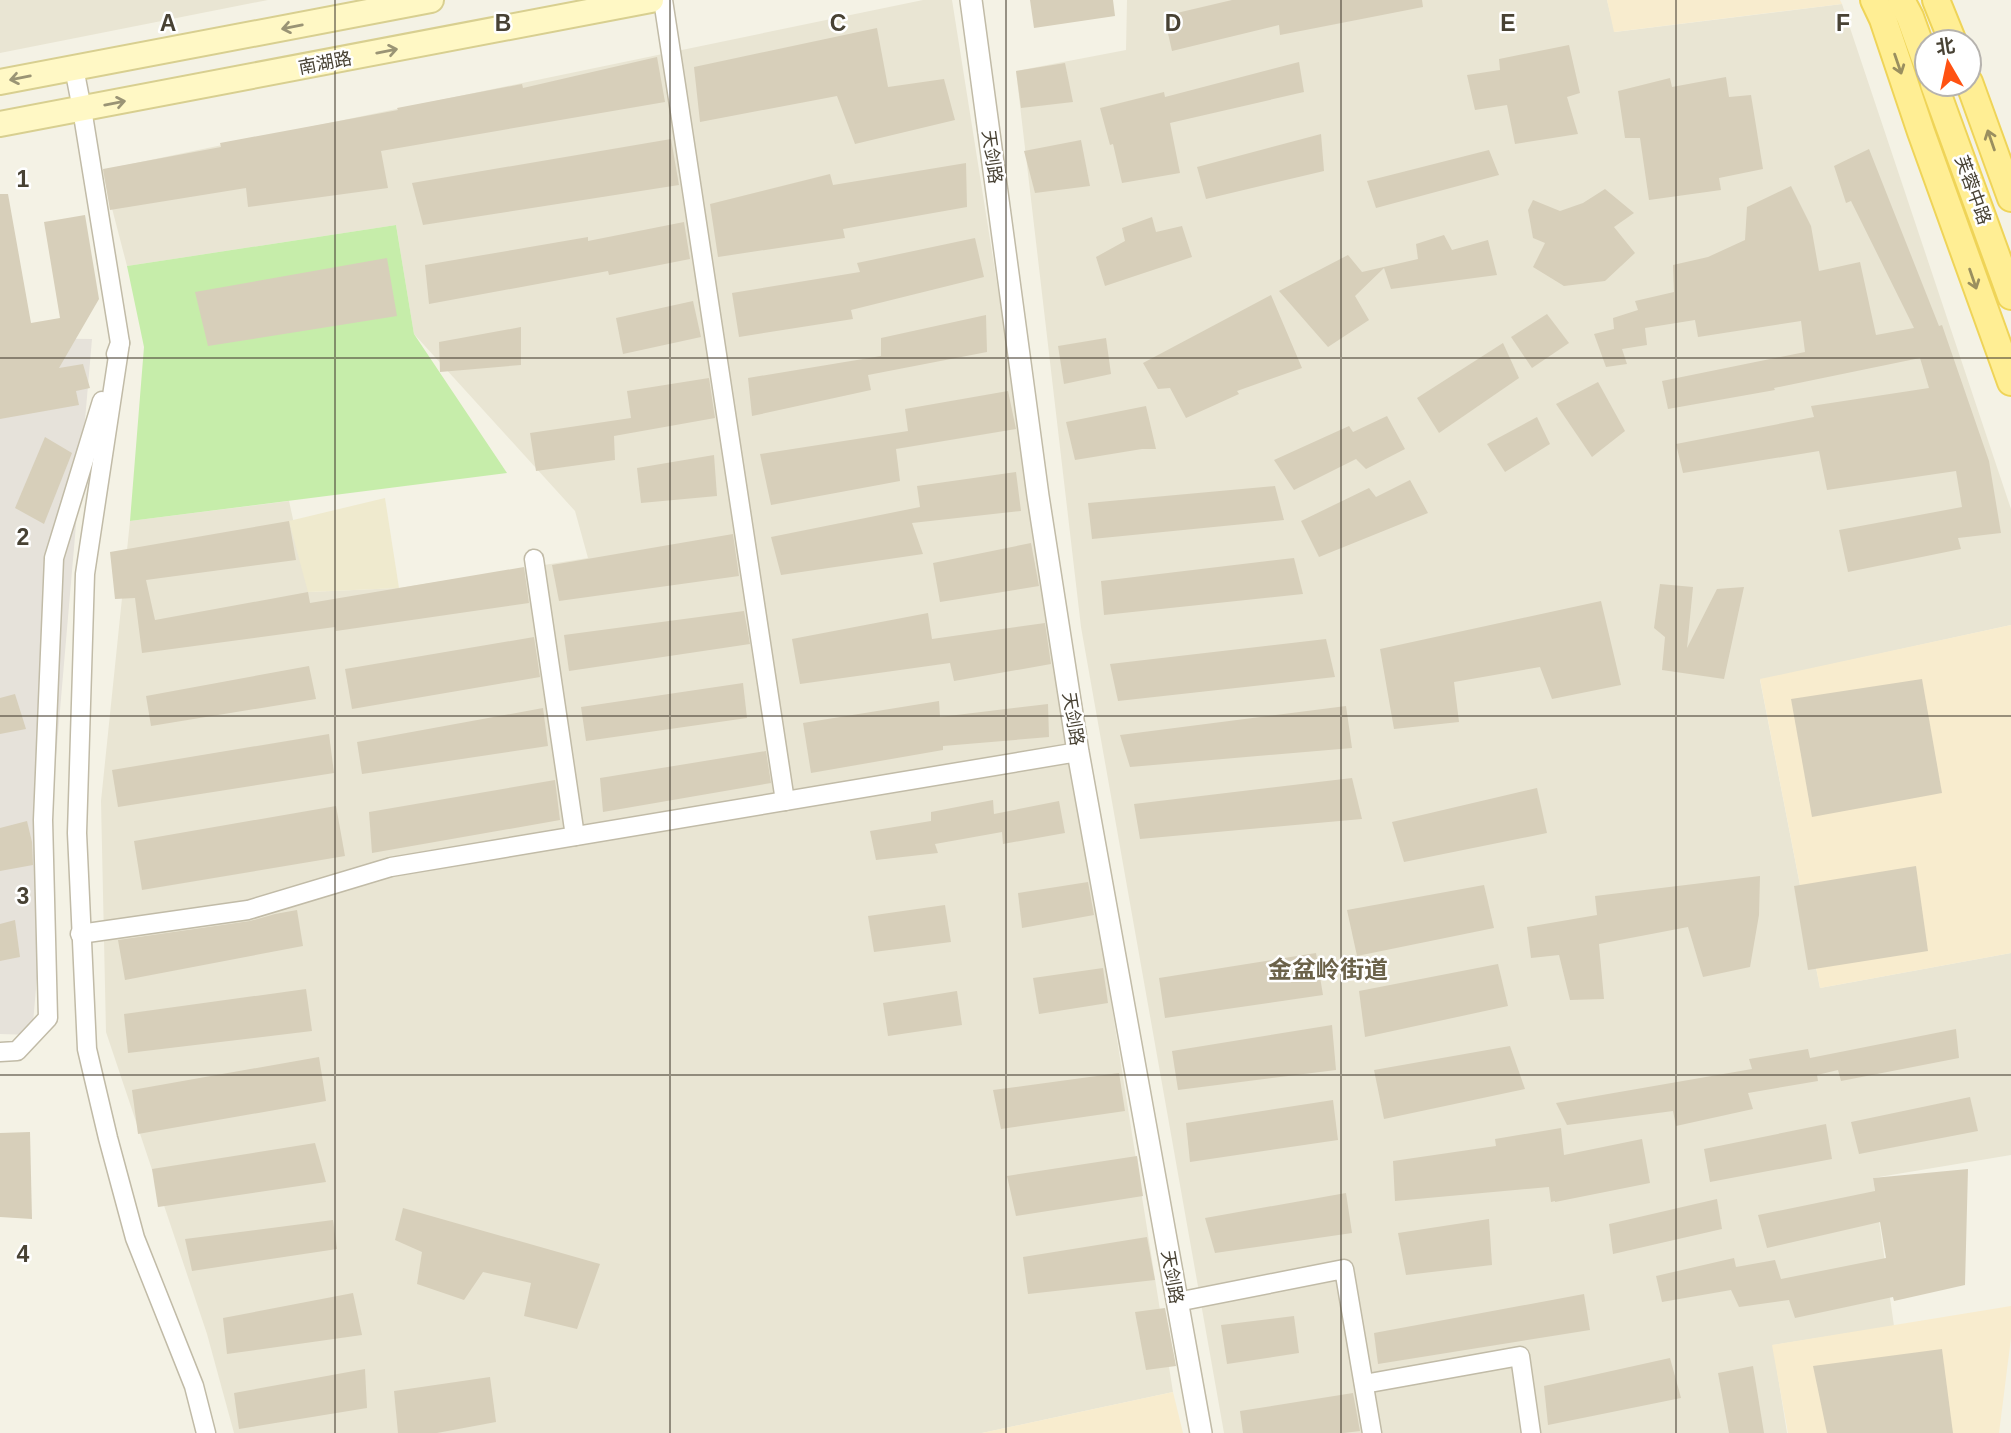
<svg xmlns="http://www.w3.org/2000/svg" width="2011" height="1433" viewBox="0 0 2011 1433" font-family="Helvetica,'Noto Sans SC',sans-serif">
	<style>
		.residential { fill: #e9e5d3 }
		.commercial { fill: #f8ecce }
		.industrial { fill: #e6e2da }
		.education { fill: #efeace }
		.green { fill: #c6edaa }
		.building { fill: #d7cfba }
		.lines { fill: none; stroke-linecap: round; stroke-linejoin: round }
		.minor-casing { stroke: #c1bba7; stroke-width: 21 }
		.tertiary-casing { stroke: #c1bba7; stroke-width: 24 }
		.secondary-casing { stroke: #d8cf90; stroke-width: 28 }
		.primary-casing { stroke: #efd458; stroke-width: 30 }
		.minor { stroke: #fff; stroke-width: 18 }
		.tertiary { stroke: #fff; stroke-width: 21 }
		.secondary { stroke: #fff8c5; stroke-width: 24 }
		.primary { stroke: #ffee94; stroke-width: 26 }
		.oneway { stroke: #9a9475 }
		.oneway2 { stroke: #9a8f5f }
		.grid { fill: none; stroke: #484234; stroke-width: 2; stroke-opacity: 0.55 }
		.labels { text-anchor: middle; stroke-width: 5; stroke-linejoin: round; paint-order: stroke }
		.street-label { font-size: 18px; fill: #484234; stroke: #fff }
		.district-label { font-size: 24px; font-weight: bold; fill: #6b624a; stroke: #fff }
		.grid-label { font-size: 23px; text-anchor: middle; font-weight: bold; fill: #484234; stroke: #fff; stroke-width: 5; stroke-linejoin: round; paint-order: stroke }
	</style>
	<rect width="100%" height="100%" fill="#f4f2e5"/>
	<g class="residential">
		<polygon points="0,0 268,0 0,53"/>
		<polygon points="923,0 952,0 1173,1392 982,1433 234,1433 207,1334 106,1032 101,801 130,521 289,501 309,592 399,588 588,558 575,511 414,334 396,225 127,266 102,170"/>
		<polygon points="1127,0 1607,0 1615,32 1842,4 2011,509 2011,625 1760,680 1820,988 2011,953 2011,1155 1873,1178 1894,1326 1773,1345 1787,1433 1224,1433 1081,627 1016,71 1126,50"/>
	</g>
	<g class="commercial">
		<polygon points="1607,0 1840,0 1842,4 1614,32"/>
		<polygon points="2011,625 2011,953 1820,988 1760,679"/>
		<polygon points="2011,1306 2011,1338 1999,1433 1788,1433 1772,1345"/>
		<polygon points="1173,1392 1183,1433 982,1433"/>
	</g>
	<polygon class="industrial" points="0,338 92,339 32,1035 0,1034"/>
	<polygon class="education" points="385,498 399,588 308,592 289,521"/>
	<polygon class="green" points="396,225 414,334 507,473 130,521 144,347 127,266"/>
	<g class="building">
		<polygon points="1030,0 1113,0 1115,16 1034,28"/>
		<polygon points="1232,0 1422,0 1423,7 1280,35 1279,25 1172,51 1164,16"/>
		<polygon points="877,28 888,87 944,79 955,120 855,144 837,96 700,122 694,67"/>
		<polygon points="1569,45 1580,93 1567,97 1578,134 1515,144 1507,105 1475,110 1467,75 1500,70 1499,59"/>
		<polygon points="657,57 665,102 381,151 388,188 248,207 246,188 110,210 103,169 221,147 220,143 398,110 397,108 522,84 523,88"/>
		<polygon points="1299,62 1304,92 1170,123 1180,173 1122,183 1113,144 1110,145 1100,108 1164,92 1165,97"/>
		<polygon points="1065,63 1073,102 1021,108 1016,71"/>
		<polygon points="1726,77 1729,97 1751,95 1763,169 1719,178 1721,190 1649,200 1640,138 1625,138 1618,91 1670,78 1672,87"/>
		<polygon points="1321,134 1324,171 1206,199 1197,167"/>
		<polygon points="671,139 679,185 423,225 412,183"/>
		<polygon points="1081,140 1090,186 1035,193 1024,151"/>
		<polygon points="1869,149 1939,326 1942,325 1989,461 2001,533 1958,538 1961,549 1848,572 1839,530 1962,507 1956,471 1827,490 1819,451 1683,473 1676,444 1814,417 1811,406 1929,388 1920,358 1774,388 1775,390 1668,409 1662,381 1805,352 1801,321 1698,337 1695,320 1645,328 1647,345 1622,349 1627,364 1606,367 1594,334 1614,329 1613,318 1638,310 1635,301 1674,292 1673,265 1708,257 1745,240 1747,207 1791,186 1811,226 1819,271 1860,262 1876,335 1914,328 1851,201 1846,203 1834,166"/>
		<polygon points="1489,150 1499,175 1376,208 1367,181"/>
		<polygon points="966,163 967,207 843,229 845,238 718,257 710,204 830,174 833,185"/>
		<polygon points="1605,189 1634,213 1614,227 1635,253 1605,281 1564,286 1533,267 1545,243 1533,238 1528,210 1533,200 1560,211 1583,203"/>
		<polygon points="0,194 8,194 31,323 60,318 44,222 85,215 99,299 59,368 83,364 90,388 76,391 79,405 0,419"/>
		<polygon points="1152,217 1156,232 1182,226 1192,257 1105,286 1096,257 1125,241 1122,228"/>
		<polygon points="684,222 690,259 609,275 608,271 429,304 425,265 588,237 588,241"/>
		<polygon points="1444,235 1452,250 1488,240 1497,275 1391,289 1384,268 1355,296 1369,320 1328,347 1279,291 1348,255 1362,272 1418,259 1416,244"/>
		<polygon points="975,238 984,277 851,310 853,319 739,337 732,293 860,272 857,263"/>
		<polygon points="387,258 397,316 208,346 195,292"/>
		<polygon points="1271,295 1302,368 1237,391 1239,394 1186,418 1170,388 1158,389 1143,363"/>
		<polygon points="693,301 701,337 623,354 616,318"/>
		<polygon points="1547,314 1569,343 1532,368 1511,337"/>
		<polygon points="986,315 987,352 868,375 871,390 752,416 748,378 881,356 881,338"/>
		<polygon points="521,327 521,365 440,372 439,342"/>
		<polygon points="1106,338 1111,374 1064,384 1058,346"/>
		<polygon points="1503,343 1519,378 1439,433 1417,398"/>
		<polygon points="709,378 715,418 614,436 615,460 536,471 530,433 631,418 627,391"/>
		<polygon points="1598,382 1625,431 1592,457 1556,404"/>
		<polygon points="1008,391 1016,429 896,449 900,481 771,505 760,454 908,431 905,409"/>
		<polygon points="1146,406 1156,449 1142,449 1075,460 1066,422"/>
		<polygon points="1387,416 1405,449 1366,469 1356,459 1294,490 1274,460 1349,426 1353,432"/>
		<polygon points="1537,417 1550,444 1505,472 1487,444"/>
		<polygon points="45,437 72,453 44,524 15,508"/>
		<polygon points="714,455 717,496 641,503 637,468"/>
		<polygon points="1016,472 1021,511 912,523 923,554 781,575 771,537 920,507 917,486"/>
		<polygon points="1410,480 1428,513 1319,557 1301,521 1369,488 1376,497"/>
		<polygon points="1275,486 1284,520 1092,539 1088,503"/>
		<polygon points="289,521 296,560 146,580 155,620 308,592 310,603 524,567 529,603 336,631 335,627 142,653 135,598 115,599 110,552"/>
		<polygon points="733,534 739,576 559,601 552,565"/>
		<polygon points="1031,543 1039,586 940,602 933,563"/>
		<polygon points="1294,558 1303,594 1104,615 1101,581"/>
		<polygon points="1660,584 1693,587 1687,648 1717,589 1744,587 1724,679 1662,670 1665,637 1654,628"/>
		<polygon points="1601,601 1621,685 1552,699 1540,667 1454,682 1459,722 1394,729 1380,649"/>
		<polygon points="744,611 750,644 569,671 564,635"/>
		<polygon points="928,613 932,639 1045,623 1051,664 954,681 950,663 800,684 792,639"/>
		<polygon points="534,637 540,677 352,709 345,669"/>
		<polygon points="1326,639 1335,677 1118,701 1110,664"/>
		<polygon points="309,666 316,699 151,726 146,696"/>
		<polygon points="1922,679 1942,793 1812,817 1791,699"/>
		<polygon points="743,683 747,718 586,741 581,707"/>
		<polygon points="15,694 26,729 0,734 0,698"/>
		<polygon points="939,701 940,717 1048,704 1049,737 943,746 943,750 811,773 803,723"/>
		<polygon points="1346,706 1352,748 1130,767 1120,735"/>
		<polygon points="543,708 548,746 362,774 357,742"/>
		<polygon points="329,734 334,773 118,807 112,770"/>
		<polygon points="766,751 771,783 603,812 600,778"/>
		<polygon points="1352,778 1362,819 1140,839 1134,804"/>
		<polygon points="555,780 560,820 372,853 369,812"/>
		<polygon points="1537,788 1547,833 1404,862 1392,822"/>
		<polygon points="993,800 994,814 1059,801 1065,833 1003,844 1002,832 935,844 938,853 876,860 870,831 931,821 931,812"/>
		<polygon points="336,806 345,856 142,890 134,841"/>
		<polygon points="27,821 32,842 33,865 0,871 0,828"/>
		<polygon points="1916,866 1928,951 1808,970 1794,886"/>
		<polygon points="1760,876 1759,915 1750,967 1703,977 1688,927 1599,944 1604,999 1570,1000 1559,955 1531,958 1527,927 1597,915 1595,896"/>
		<polygon points="1088,882 1094,915 1022,928 1018,893"/>
		<polygon points="1484,885 1494,928 1357,956 1347,910"/>
		<polygon points="945,905 951,942 874,952 868,916"/>
		<polygon points="297,910 303,946 125,980 118,940 250,921 275,914"/>
		<polygon points="15,920 20,957 0,961 0,924"/>
		<polygon points="1316,953 1323,995 1165,1018 1159,978"/>
		<polygon points="1498,964 1508,1006 1365,1037 1359,991"/>
		<polygon points="1103,968 1108,1003 1039,1014 1033,978"/>
		<polygon points="306,989 312,1031 128,1053 124,1014"/>
		<polygon points="957,991 962,1025 888,1036 883,1003"/>
		<polygon points="1332,1025 1336,1070 1178,1090 1172,1051"/>
		<polygon points="1956,1029 1959,1058 1841,1081 1838,1070 1817,1075 1818,1081 1748,1093 1753,1109 1676,1126 1673,1111 1567,1125 1556,1103 1752,1069 1749,1059 1808,1049 1810,1058"/>
		<polygon points="1510,1046 1525,1089 1384,1119 1374,1070"/>
		<polygon points="319,1057 326,1101 138,1134 132,1090"/>
		<polygon points="1119,1073 1125,1111 1001,1129 993,1090"/>
		<polygon points="1970,1097 1978,1131 1859,1154 1851,1122"/>
		<polygon points="1333,1100 1338,1140 1190,1162 1186,1123"/>
		<polygon points="1826,1124 1832,1159 1710,1182 1704,1149"/>
		<polygon points="1561,1128 1564,1155 1642,1139 1650,1183 1555,1202 1555,1201 1551,1202 1549,1187 1395,1201 1393,1161 1496,1146 1495,1139"/>
		<polygon points="30,1132 32,1219 0,1217 0,1133"/>
		<polygon points="315,1143 326,1182 158,1207 152,1169"/>
		<polygon points="1137,1156 1143,1196 1016,1216 1007,1176"/>
		<polygon points="1968,1169 1965,1285 1894,1301 1893,1297 1795,1318 1789,1300 1739,1307 1731,1290 1662,1302 1656,1276 1734,1258 1736,1267 1775,1260 1781,1279 1886,1258 1880,1222 1767,1248 1758,1215 1875,1191 1873,1178"/>
		<polygon points="1346,1193 1352,1233 1215,1253 1205,1218"/>
		<polygon points="1717,1199 1722,1229 1613,1254 1609,1224"/>
		<polygon points="403,1208 600,1264 577,1329 524,1316 531,1283 483,1272 464,1300 417,1284 422,1252 395,1240"/>
		<polygon points="1489,1219 1492,1265 1406,1275 1398,1233"/>
		<polygon points="333,1220 337,1249 192,1271 185,1239"/>
		<polygon points="1147,1237 1155,1280 1028,1294 1023,1257"/>
		<polygon points="353,1293 362,1335 227,1354 223,1318"/>
		<polygon points="1584,1294 1590,1330 1378,1364 1374,1333"/>
		<polygon points="1165,1308 1176,1366 1146,1370 1135,1312"/>
		<polygon points="1294,1316 1299,1353 1227,1364 1221,1325"/>
		<polygon points="1942,1349 1953,1433 1827,1433 1813,1366"/>
		<polygon points="1670,1358 1681,1398 1548,1425 1544,1386"/>
		<polygon points="1753,1366 1764,1433 1729,1433 1718,1373"/>
		<polygon points="365,1369 367,1408 239,1429 234,1393"/>
		<polygon points="490,1377 496,1422 437,1433 398,1433 394,1391"/>
		<polygon points="1353,1393 1360,1431 1344,1433 1243,1433 1240,1411"/>
	</g>
	<g class="lines">
		<defs>
			<g id="minor">
				<polyline points="663,0 785,801"/>
				<polyline points="74,68 82,109 120,343 116,354"/>
				<polyline points="120,343 85,574 77,833 87,1049 108,1138 135,1238 194,1386 206,1433"/>
				<polyline points="534,559 575,836"/>
				<polyline points="80,934 248,910 391,867 1078,752"/>
				<polyline points="0,1052 17,1051 48,1018 43,820 54,558 102,401"/>
				<polyline points="1177,1302 1344,1269 1372,1433"/>
				<polyline points="1364,1384 1520,1356 1531,1433"/>
			</g>
			<polyline id="tertiary" points="971,0 1038,496 1078,752 1201,1433"/>
			<g id="secondary">
				<polyline points="0,82 431,0"/>
				<polyline points="0,124 651,0"/>
			</g>
			<g id="primary">
				<polyline points="1874,0 1883,19 1921,132 2011,382"/>
				<polyline points="1901,0 1910,17 1927,64"/>
				<polyline points="1936,0 1953,42"/>
				<polyline points="1969,82 2011,198"/>
				<polyline points="1934,84 2011,296"/>
			</g>
		</defs>
		<use href="#minor" class="minor-casing"/>
		<use href="#tertiary" class="tertiary-casing"/>
		<use href="#secondary" class="secondary-casing"/>
		<use href="#primary" class="primary-casing"/>
		<use href="#minor" class="minor"/>
		<use href="#tertiary" class="tertiary"/>
		<use href="#secondary" class="secondary"/>
		<use href="#primary" class="primary"/>
	</g>
	<defs><path id="oneway-shaft" d="M-6 0H5M1.5-3L5.5 0L1.5 3" fill="none" stroke-width="1.6" stroke-linecap="round" stroke-linejoin="round" transform="scale(1.75)"/></defs>
	<g class="oneway">
		<use href="#oneway-shaft" transform="translate(292 27) rotate(169)"/>
		<use href="#oneway-shaft" transform="translate(387 51) rotate(-11)"/>
		<use href="#oneway-shaft" transform="translate(20 78) rotate(169)"/>
		<use href="#oneway-shaft" transform="translate(115 103) rotate(-11)"/>
	</g>
	<g class="oneway2">
		<use href="#oneway-shaft" transform="translate(1898 64) rotate(71)"/>
		<use href="#oneway-shaft" transform="translate(1991 140) rotate(-109)"/>
		<use href="#oneway-shaft" transform="translate(1973 279) rotate(71)"/>
	</g>
	<path class="grid" d="M335 0V1433M670 0V1433M1006 0V1433M1341 0V1433M1676 0V1433M0 358H2011M0 716H2011M0 1075H2011"/>
	<g class="labels">
		<g class="street-label">
			<text transform="translate(325 63) rotate(-11)" y="6">南湖路</text>
			<text transform="translate(992 157) rotate(82)" y="6">天剑路</text>
			<text transform="translate(1973 190) rotate(70)" y="6">芙蓉中路</text>
			<text transform="translate(1073 719) rotate(81)" y="6">天剑路</text>
			<text transform="translate(1172 1277) rotate(80)" y="6">天剑路</text>
		</g>
		<g class="district-label">
			<text x="1328" y="978">金盆岭街道</text>
		</g>
	</g>
	<g class="grid-label">
		<text x="168" y="31">A</text>
		<text x="503" y="31">B</text>
		<text x="838" y="31">C</text>
		<text x="1173" y="31">D</text>
		<text x="1508" y="31">E</text>
		<text x="1843" y="31">F</text>
		<text x="23" y="187">1</text>
		<text x="23" y="545">2</text>
		<text x="23" y="904">3</text>
		<text x="23" y="1262">4</text>
	</g>
	<g transform="translate(1948 63) rotate(351)"><circle r="33" fill="#ffffff" stroke="#b6b3ae" stroke-width="2"/>
	<path d="M0-5L12 26L0 18L-12 26Z" fill="#ff5212"/>
	<text y="-10" font-size="19" font-weight="bold" text-anchor="middle" fill="#484234">北</text>
	</g>
</svg>
